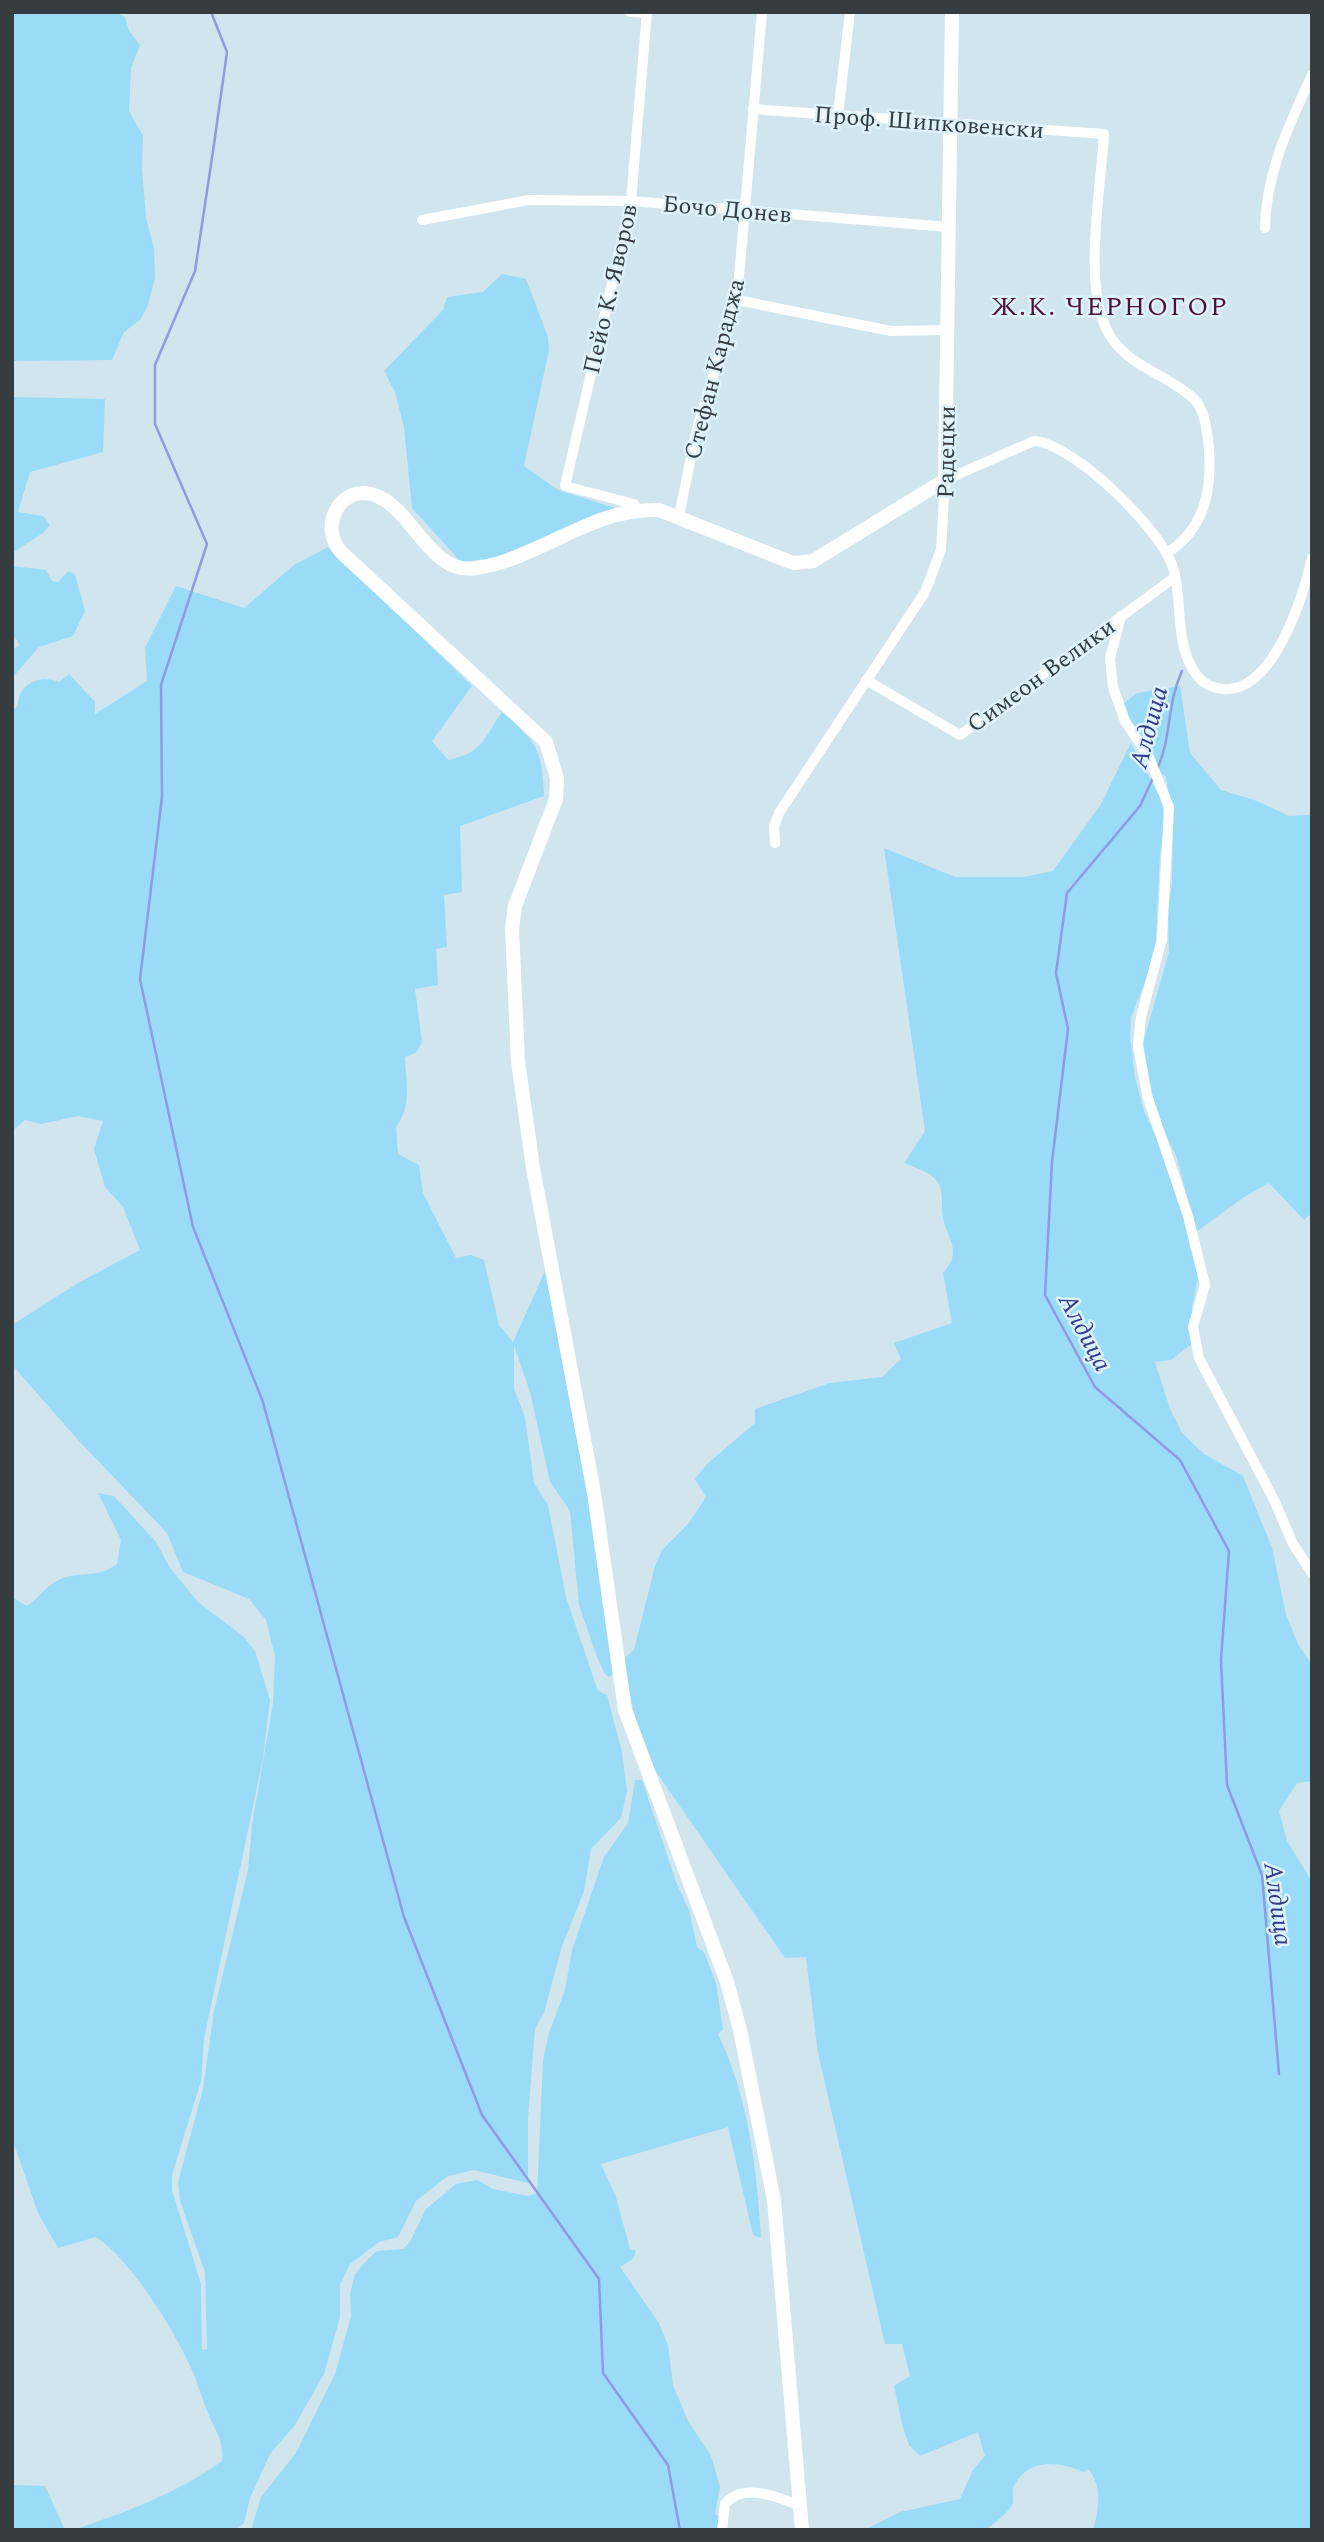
<svg xmlns="http://www.w3.org/2000/svg" width="1324" height="2542" viewBox="0 0 1324 2542" font-family="Spectral,serif">
	<style>
		.green { fill: #9adbf7 }
		.lines { fill: none; stroke-linecap: round; stroke-linejoin: round }
		.stream { stroke: #8d9cde; stroke-width: 2.5 }
		.minor { stroke: #fff; stroke-width: 10 }
		.tertiary { stroke: #fff; stroke-width: 14 }
		.labels { text-anchor: middle; stroke-width: 5; stroke-linejoin: round; paint-order: stroke }
		.street-label { font-size: 24px; fill: #353d41; stroke: #def2fc }
		.neighbourhood-label { font-size: 26px; letter-spacing: 2px; fill: #4d1138; stroke: #def2fc }
		.water-label { font-size: 26px; font-style: italic; fill: #333c89; stroke: #def2fc }
	</style>
	<rect width="100%" height="100%" fill="#d1e5ee"/>
	<g class="green">
		<polygon points="12,12 115,12 125,17 129,31 140,45 131,68 129,111 143,136 142,169 146,218 154,248 155,278 147,308 140,320 124,332 112,360 12,361"/>
		<polygon points="502,274 526,279 548,337 549,350 524,466 558,490 615,508 494,558 461,562 412,508 404,427 395,392 384,371 443,310 447,297 483,292"/>
		<polygon points="12,397 105,399 103,452 30,472 18,512 43,516 50,525 43,533 12,553"/>
		<path d="M328 547 472 686 432 741 448 760C482 753 483 740 502 712 537 743 542 748 544 796L460 826 462 892 444 895 447 947 436 949 438 985 415 989 422 1042 416 1053 405 1057C406 1083 412 1106 396 1127L398 1154 419 1165 423 1193 456 1258 471 1255 484 1260 499 1325 513 1342 545 1271 601 1565 613 1674 609 1677 605 1674 597 1657 579 1605 570 1511 550 1482 530 1392 514 1345V1389L525 1417 534 1483 548 1505 566 1597 598 1691 607 1695 622 1752 627 1791 621 1818 591 1849 584 1891 562 1946 544 2013 535 2028 528 2118V2183L474 2170 448 2176 416 2201 398 2237 379 2242 350 2264 340 2285V2317L324 2374 295 2425 270 2454 250 2498 244 2523 235 2530H73C124 2513 178 2493 222 2461 224 2439 215 2431 207 2411 201 2396 197 2380 190 2366 173 2328 130 2259 96 2237L58 2248 38 2213 12 2138V1597L27 1606C40 1597 48 1583 63 1578 84 1571 96 1579 117 1564L121 1540 98 1493 114 1496 156 1542 170 1568 198 1602 244 1637 255 1651 270 1700 263 1759 204 2039 201 2081 172 2175V2190L201 2284 202 2350 207 2349 205 2272 180 2201 178 2182 203 2089 214 2011 248 1870 252 1825 273 1703 275 1657 266 1620 249 1599 183 1572 167 1533 79 1441 12 1365V1325L78 1283 140 1250 123 1207 105 1187 94 1149 103 1121 78 1116 41 1124 25 1120 12 1131V712L18 705C18 684 40 674 59 682L69 674 95 702V714L147 681 145 648 176 586 244 608 294 565Z"/>
		<polygon points="12,566 46,570 52,581 58,582 68,571 75,574 85,611 73,636 39,647 12,678 12,650 20,645 12,634"/>
		<polygon points="1180,686 1190,753 1221,790 1257,801 1289,816 1309,815 1312,812 1312,1213 1304,1220 1269,1183 1244,1197 1196,1232 1177,1158 1161,1124 1145,1073 1143,1043 1169,952 1168,909 1172,883 1173,821 1166,777 1160,773 1118,708 1137,693"/>
		<path d="M1131 743 1161 799 1165 820 1160 855 1155 955 1131 1018 1130 1035 1135 1077 1144 1111 1167 1160 1200 1267 1192 1307 1197 1345 1189 1346 1171 1360 1155 1362 1170 1409 1182 1433 1204 1454 1243 1476 1272 1548 1286 1614 1298 1644 1312 1665V1781L1297 1783 1279 1811 1287 1841 1312 1882V2530H1093C1099 2509 1103 2486 1088 2469L1084 2472C1057 2461 1028 2458 1014 2486 1011 2491 1014 2497 1013 2502 1010 2512 994 2523 986 2530H864L900 2512 960 2499 973 2470 985 2456 978 2432 920 2456 909 2445 903 2428 894 2386 910 2376 902 2344H885L818 2053 806 1957 785 1958 650 1763 637 1726 622 1660 634 1650 655 1566 662 1550 689 1523 706 1497 695 1479 707 1464 755 1423V1409L830 1383 882 1377 901 1359 894 1343 952 1323 943 1273C963 1250 948 1242 943 1218 940 1205 946 1187 933 1177 926 1171 913 1167 904 1163L925 1131 884 848 955 877H1024L1053 871 1101 804Z"/>
		<path d="M635 1780H642L676 1882 689 1910 697 1947 704 1952 716 1983 723 2029 718 2034C748 2096 757 2169 761 2238L753 2235 728 2127 601 2164 616 2197 630 2249 636 2251 633 2259 620 2267 659 2323 668 2345 673 2385 688 2421 711 2456 720 2487 715 2514 723 2519 715 2530H251L261 2497 296 2453 335 2374 351 2316 350 2294 355 2274 367 2260 377 2251 403 2249 410 2242 426 2209 456 2184 477 2180 493 2189 528 2196 537 2193 543 2060 549 2033 565 1990 572 1950 604 1857 628 1823Z"/>
		<polygon points="12,2485 45,2486 65,2530 12,2530"/>
	</g>
	<g class="lines">
		<g class="stream">
			<polyline points="211,12 227,52 213,151 195,271 155,365 155,424 207,544 161,685 162,797 140,979 193,1227 263,1402 404,1917 482,2115 599,2279 603,2373 668,2465 680,2530"/>
			<path d="M1157 769C1172 738 1166 706 1182 671"/>
			<polyline points="1153,778 1140,806 1067,893 1056,973 1068,1029 1052,1162 1045,1295 1095,1387 1180,1460 1229,1551 1221,1660 1227,1785 1262,1875 1279,2074"/>
		</g>
		<g class="minor">
			<polyline points="630,12 647,13"/>
			<path d="M753 109 1104 134C1101 187 1084 277 1105 326 1122 366 1165 372 1194 399 1204 409 1206 426 1208 439 1213 483 1208 527 1167 553"/>
			<polyline points="838,115 850,12"/>
			<polyline points="422,220 529,200 631,201 949,227"/>
			<path d="M1265 228C1266 172 1289 125 1312 75"/>
			<polyline points="737,300 891,331 947,330"/>
			<polyline points="638,509 634,504 565,486 631,201 647,12"/>
			<polyline points="679,516 697,428 737,300 762,12"/>
			<polyline points="1121,616 1110,658 1113,687 1125,721 1149,757 1169,807 1162,939 1141,1017 1138,1045 1147,1095 1188,1216 1205,1285 1193,1327 1199,1358 1274,1500 1293,1544 1312,1573"/>
			<polyline points="866,680 960,735 1175,577"/>
			<path d="M775 843 774 826 779 813 925 592 941 550 945 480 1034 441C1073 443 1165 532 1174 571 1183 604 1174 644 1196 674 1202 683 1212 688 1223 689 1273 694 1303 597 1312 558"/>
			<path d="M722 2530 725 2504C743 2482 779 2497 800 2506"/>
		</g>
		<path class="tertiary" d="M802 2530 774 2200 740 2030 727 1982 625 1710 594 1493 533 1168 518 1061 512 929 515 906 556 799 557 778 546 742 342 553C317 527 341 481 377 496 414 511 430 576 477 568 541 558 592 507 659 510L793 563 813 561 945 480 952 12"/>
	</g>
	<g class="labels">
		<g class="street-label">
			<text transform="translate(929 122) rotate(4)" y="8">Проф. Шипковенски</text>
			<text transform="translate(727 209) rotate(5)" y="8">Бочо Донев</text>
			<text transform="translate(610 289) rotate(-77)" y="8">Пейо К. Яворов</text>
			<text transform="translate(714 369) rotate(-76)" y="8">Стефан Караджа</text>
			<text transform="translate(946 452) rotate(-89)" y="8">Радецки</text>
			<text transform="translate(1041 675) rotate(-36)" y="8">Симеон Велики</text>
		</g>
		<g class="neighbourhood-label">
			<text x="1110" y="315">Ж.К. ЧЕРНОГОР</text>
		</g>
		<g class="water-label">
			<text transform="translate(1148 727) rotate(-75)" y="9">Алдица</text>
			<text transform="translate(1086 1332) rotate(62)" y="9">Алдица</text>
			<text transform="translate(1279 1904) rotate(82)" y="9">Алдица</text>
		</g>
	</g>
	<rect width="1324" height="2542" fill="none" stroke="#353d41" stroke-width="28"/>
</svg>
